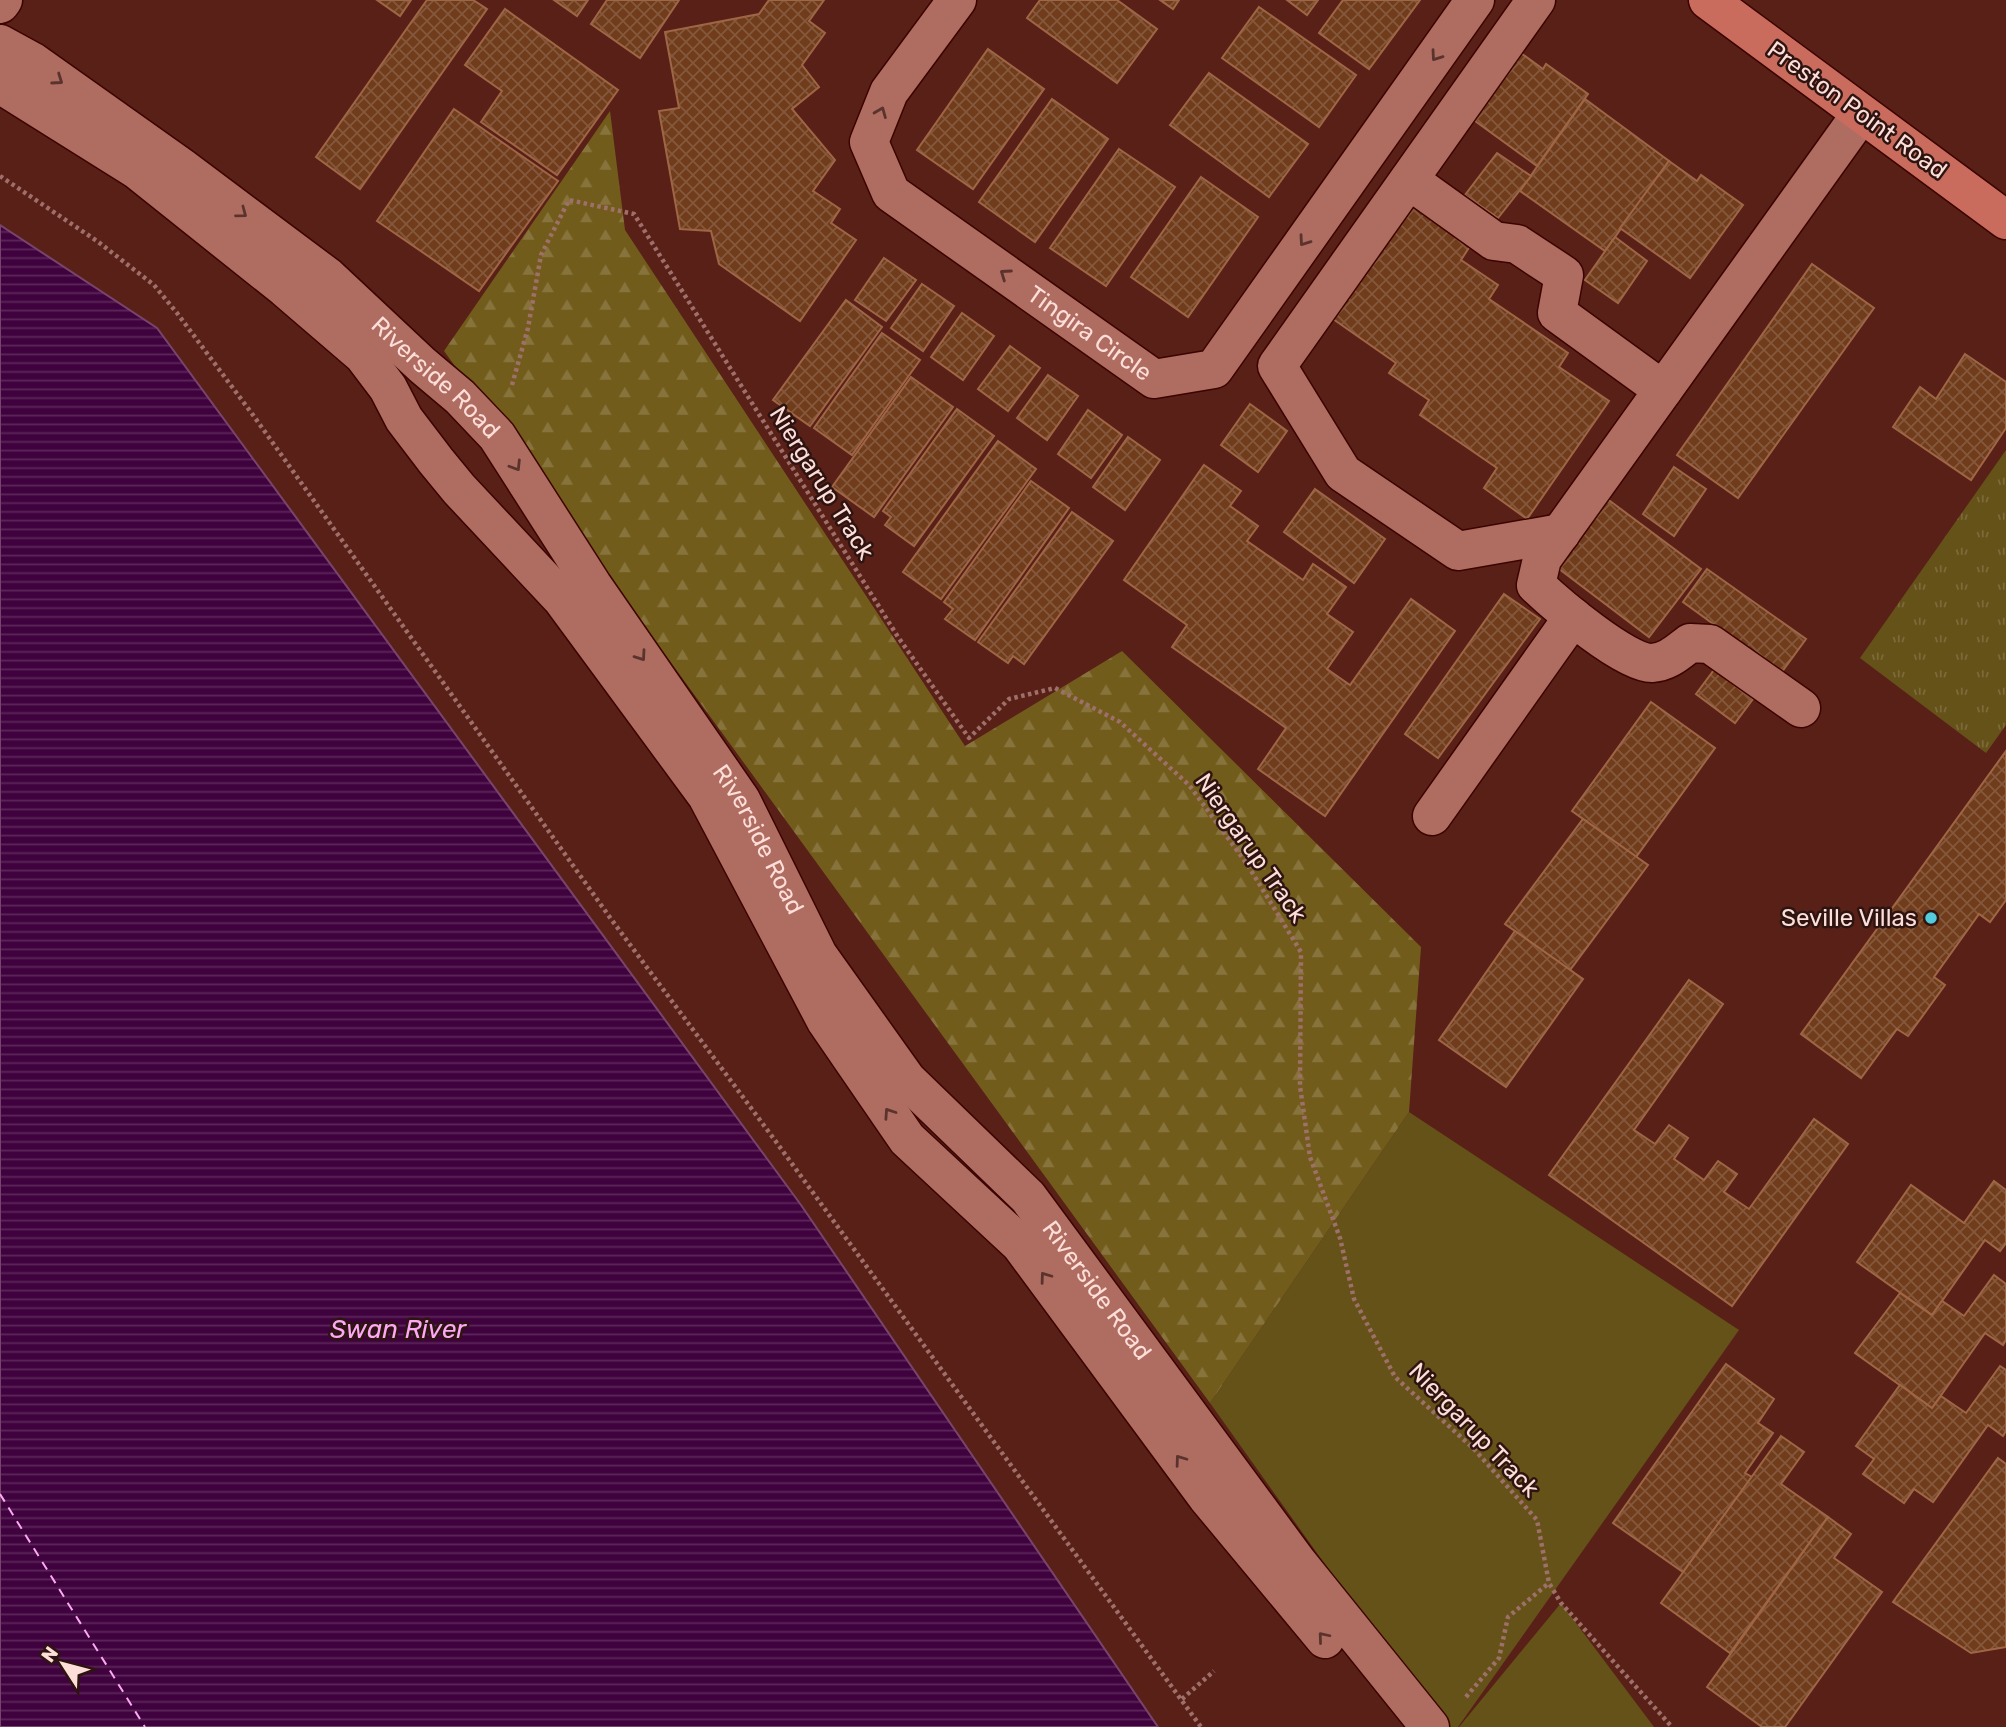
<svg xmlns="http://www.w3.org/2000/svg" width="2006" height="1727" viewBox="0 0 2006 1727" font-family="Rubik,sans-serif">
	<style>
		.grass { fill: #655219 }
		.forest { fill: url(#forest-firs) }
		.park { fill: url(#park-tufts) }
		.water { fill: url(#water-rules); stroke: #79446c; stroke-width: 2 }
		.lines { fill: none; stroke-linecap: round; stroke-linejoin: round }
		.ferry { stroke: #fda8f5; stroke-width: 2; stroke-dasharray: 9 7; stroke-linecap: butt }
		.building { fill: url(#building-cross-hatch); stroke: #9f6646; stroke-width: 2 }
		.minor-casing { stroke: #3c0401; stroke-width: 41 }
		.major-casing { stroke: #3c0401; stroke-width: 41 }
		.path { stroke: #9e7069; stroke-width: 4.5; stroke-dasharray: 3.5 3.5; stroke-linecap: butt }
		.minor { stroke: #af6d62; stroke-width: 38 }
		.major { stroke: #c96c5e; stroke-width: 38 }
		.oneway { stroke: #5b332d }
		.poi-dot { fill: #54cadd; stroke: #2e1410; stroke-width: 2.5 }
		.labels { text-anchor: middle; stroke-width: 5; stroke-linejoin: round; paint-order: stroke }
		.street-label { font-size: 24px; fill: #fdded9; stroke: #2e1410 }
		.poi-label { font-size: 24px; fill: #fdded9; stroke: #2e1410; text-anchor: end }
		.water-label { font-size: 26px; font-style: italic; fill: #fda8f5; stroke: #2e1410 }
	</style>
	<defs>
		<pattern id="forest-firs" width="22" height="20" patternUnits="userSpaceOnUse" patternTransform="scale(1.75)"><rect width="22" height="20" fill="#725c1b"/><path d="M5 1l3.5 6h-7zM16 11l3.5 6h-7z" fill="#87733c"/></pattern>
		<pattern id="park-tufts" width="24" height="20" patternUnits="userSpaceOnUse" patternTransform="scale(1.75)"><rect width="24" height="20" fill="#655219"/><path d="M3 7l-1-3M5 7V3M7 7l1-3M15 17l-1-3M17 17v-4M19 17l1-3" fill="none" stroke="#7c6a3a"/></pattern>
		<pattern id="water-rules" width="6" height="5" patternUnits="userSpaceOnUse" patternTransform="scale(1.75)"><rect width="6" height="5" fill="#40023e"/><path d="M0 2.5h6" fill="none" stroke="#5c2659"/></pattern>
		<pattern id="building-cross-hatch" width="8" height="8" patternUnits="userSpaceOnUse" patternTransform="scale(1.75)"><rect width="8" height="8" fill="#703c1b"/><path d="M0 0l8 8M0 8l8-8" fill="none" stroke="#85583c"/></pattern>
	</defs>
	<rect width="100%" height="100%" fill="#592018"/>
	<g class="grass">
		<polygon points="1409,1112 1739,1330 1458,1727 1441,1727 1210,1403"/>
		<polygon points="1561,1603 1654,1727 1459,1727"/>
	</g>
	<polygon class="forest" points="610,111 625,230 965,746 1122,651 1421,947 1409,1112 1210,1403 444,351"/>
	<polygon class="park" points="2006,450 2006,725 1986,753 1860,658"/>
	<polygon class="water" points="0,225 157,328 801,1205 1158,1727 0,1727"/>
	<g class="lines">
		<polyline class="ferry" points="0,1494 145,1727"/>
	</g>
	<g class="building">
		<polygon points="377,0 411,0 400,16"/>
		<polygon points="427,0 473,0 487,9 360,189 316,157"/>
		<polygon points="554,0 588,0 577,16"/>
		<polygon points="607,0 679,0 640,58 591,24"/>
		<polygon points="769,0 824,0 809,21 825,33 802,65 819,87 792,109 835,160 813,191 840,209 831,223 856,240 800,321 719,264 711,231 680,229 659,111 679,108 665,32 759,14"/>
		<polygon points="1040,0 1117,0 1157,29 1117,83 1027,18"/>
		<polygon points="1160,0 1179,0 1173,9"/>
		<polygon points="1287,0 1318,0 1307,15"/>
		<polygon points="1343,0 1420,0 1369,69 1319,33"/>
		<polygon points="1259,7 1356,75 1319,127 1222,58"/>
		<polygon points="505,9 618,90 557,175 481,122 502,91 465,65"/>
		<polygon points="988,49 1044,89 973,189 917,150"/>
		<polygon points="1518,51 1543,69 1546,64 1588,94 1537,166 1471,118"/>
		<polygon points="1209,73 1308,144 1269,197 1170,125"/>
		<polygon points="1052,99 1108,139 1035,242 979,202"/>
		<polygon points="1585,99 1669,161 1605,251 1520,191"/>
		<polygon points="454,109 558,181 479,291 377,221"/>
		<polygon points="1119,149 1175,187 1106,286 1050,248"/>
		<polygon points="1497,153 1531,176 1498,218 1465,195"/>
		<polygon points="1669,161 1697,181 1701,175 1743,205 1690,278 1620,228"/>
		<polygon points="1201,177 1258,217 1188,317 1131,277"/>
		<polygon points="1402,199 1470,246 1461,260 1498,285 1489,299 1568,353 1559,367 1609,401 1527,519 1484,488 1497,468 1420,415 1429,400 1389,373 1396,363 1323,312"/>
		<polygon points="1615,237 1647,261 1618,303 1585,280"/>
		<polygon points="884,258 916,280 886,321 855,300"/>
		<polygon points="1812,264 1874,308 1738,498 1677,455"/>
		<polygon points="922,284 954,306 923,351 891,328"/>
		<polygon points="846,300 882,327 810,426 773,400"/>
		<polygon points="962,313 994,336 963,380 931,357"/>
		<polygon points="882,333 920,360 852,455 814,428"/>
		<polygon points="1010,346 1040,368 1008,411 978,389"/>
		<polygon points="1965,354 2006,382 2006,428 1971,480 1893,427 1920,387 1936,399"/>
		<polygon points="1048,375 1078,396 1047,440 1017,418"/>
		<polygon points="911,377 953,407 874,517 832,487"/>
		<polygon points="1250,404 1287,431 1258,472 1221,445"/>
		<polygon points="957,409 994,436 914,546 885,525 891,517 883,511"/>
		<polygon points="1088,410 1122,435 1091,478 1058,454"/>
		<polygon points="1128,437 1160,460 1125,510 1093,487"/>
		<polygon points="998,441 1036,469 941,599 903,572"/>
		<polygon points="1204,465 1241,491 1230,506 1258,526 1247,541 1303,580 1313,564 1346,587 1327,614 1353,632 1327,669 1350,685 1411,599 1455,631 1325,816 1258,769 1286,728 1172,647 1187,625 1124,580"/>
		<polygon points="1674,467 1706,489 1674,536 1643,514"/>
		<polygon points="1031,481 1069,508 975,640 945,619 953,609 944,602"/>
		<polygon points="1315,489 1385,539 1354,583 1284,532"/>
		<polygon points="1606,498 1701,569 1649,637 1554,565"/>
		<polygon points="1072,512 1113,541 1024,664 1013,656 1008,663 978,642"/>
		<polygon points="1707,569 1806,639 1781,673 1683,602"/>
		<polygon points="1504,594 1540,619 1438,758 1405,734"/>
		<polygon points="1714,670 1753,699 1735,723 1696,694"/>
		<polygon points="1651,702 1715,748 1636,857 1572,811"/>
		<polygon points="2006,751 2006,900 1990,922 1979,914 1934,977 1945,985 1908,1036 1897,1029 1861,1078 1801,1034"/>
		<polygon points="1583,819 1648,865 1570,970 1505,924"/>
		<polygon points="1515,931 1583,979 1506,1087 1439,1040"/>
		<polygon points="1689,980 1723,1004 1634,1130 1655,1144 1669,1125 1688,1138 1674,1159 1704,1180 1718,1161 1737,1174 1724,1192 1749,1209 1814,1119 1848,1144 1732,1306 1549,1175"/>
		<polygon points="1994,1181 2006,1190 2006,1243 2000,1251 1985,1240 1932,1315 1857,1262 1911,1185 1964,1223"/>
		<polygon points="1994,1275 2006,1284 2006,1340 2003,1345 1985,1333 1932,1408 1855,1353 1900,1293 1932,1315 1942,1301 1964,1316"/>
		<polygon points="1726,1364 1774,1399 1758,1423 1773,1433 1745,1473 1752,1477 1683,1572 1613,1523"/>
		<polygon points="2000,1366 2006,1370 2006,1431 2003,1436 1988,1425 1933,1502 1914,1489 1904,1503 1863,1474 1874,1459 1856,1446 1900,1385 1932,1408 1941,1396 1966,1413"/>
		<polygon points="1781,1436 1804,1452 1781,1484 1828,1517 1730,1653 1661,1603"/>
		<polygon points="1998,1458 2006,1464 2006,1647 1971,1653 1893,1602"/>
		<polygon points="1828,1517 1851,1534 1834,1558 1882,1592 1785,1727 1762,1727 1707,1687"/>
	</g>
	<g class="lines">
		<defs>
			<g id="minor">
				<path id="s1" d="M957 0 889 92 869 142 891 193 1154 379 1214 369 1475 0"/>
				<polyline points="1536,0 1277,366 1343,473 1458,551 1561,533"/>
				<polyline points="0,4 3,0"/>
				<path id="s2" d="M0 44 33 62 181 167 328 277 422 365 460 397 497 436 593 586 741 800 818 955 907 1080 1028 1197 1298 1563 1430 1727"/>
				<polyline points="0,84 137,170 285,288 363,355 388,388 404,419 436,461 459,489 562,599 707,796 826,1021 907,1139 1020,1244 1207,1497 1325,1639"/>
				<polyline points="1409,180 1494,241 1517,244 1564,275 1557,313 1663,390"/>
				<path d="M1801 708 1710 644 1690 643C1678 652 1668 662 1652 663 1626 664 1556 604 1536 585L1542 559 1861 114"/>
				<polyline points="1432,816 1573,617"/>
			</g>
			<polyline id="major" points="1708,0 2006,220"/>
		</defs>
		<use href="#minor" class="minor-casing"/>
		<use href="#major" class="major-casing"/>
		<g class="path">
			<polyline points="0,176 97,241 154,285 177,313 253,415 611,919 774,1139 1201,1727"/>
			<polyline points="512,385 528,328 541,255 569,200 634,214 898,637 969,738 1009,699 1055,688 1120,722 1189,785 1247,864 1301,952 1300,1086 1310,1157 1340,1238 1354,1299 1395,1377 1474,1449 1537,1520 1549,1583 1561,1603 1672,1727"/>
			<polyline points="1466,1697 1499,1658 1508,1617 1549,1583"/>
			<polyline points="1182,1699 1214,1671"/>
		</g>
		<use href="#minor" class="minor"/>
		<use href="#major" class="major"/>
	</g>
	<defs><path id="oneway-chevron" d="M-2-3.5L2.5 0L-2 3.5" fill="none" stroke-width="1.6" stroke-linecap="round" stroke-linejoin="round" transform="scale(1.75)"/></defs>
	<g class="oneway">
		<use href="#oneway-chevron" transform="translate(1436 56) rotate(125)"/>
		<use href="#oneway-chevron" transform="translate(58 80) rotate(35)"/>
		<use href="#oneway-chevron" transform="translate(881 112) rotate(-68)"/>
		<use href="#oneway-chevron" transform="translate(242 213) rotate(37)"/>
		<use href="#oneway-chevron" transform="translate(1304 241) rotate(125)"/>
		<use href="#oneway-chevron" transform="translate(1005 274) rotate(-145)"/>
		<use href="#oneway-chevron" transform="translate(516 466) rotate(58)"/>
		<use href="#oneway-chevron" transform="translate(641 656) rotate(55)"/>
		<use href="#oneway-chevron" transform="translate(889 1113) rotate(-124)"/>
		<use href="#oneway-chevron" transform="translate(1045 1277) rotate(-126)"/>
		<use href="#oneway-chevron" transform="translate(1180 1460) rotate(-126)"/>
		<use href="#oneway-chevron" transform="translate(1323 1637) rotate(-130)"/>
	</g>
	<circle class="poi-dot" cx="1931" cy="918" r="7"/>
	<g class="labels">
		<g class="street-label">
			<text transform="translate(1857 110) rotate(36)" y="8">Preston Point Road</text>
			<text dy="8" stroke="none"><textPath href="#s1" startOffset="467">Tingira Circle</textPath></text>
			<text dy="8" stroke="none"><textPath href="#s2" startOffset="550">Riverside Road</textPath></text>
			<text transform="translate(822 483) rotate(58)" y="8">Niergarup Track</text>
			<text dy="8" stroke="none"><textPath href="#s2" startOffset="1116">Riverside Road</textPath></text>
			<text transform="translate(1251 848) rotate(55)" y="8">Niergarup Track</text>
			<text dy="8" stroke="none"><textPath href="#s2" startOffset="1684">Riverside Road</textPath></text>
			<text transform="translate(1474 1430) rotate(46)" y="8">Niergarup Track</text>
		</g>
		<g class="poi-label">
			<text x="1917" y="926">Seville Villas</text>
		</g>
		<g class="water-label">
			<text x="398" y="1338">Swan River</text>
		</g>
	</g>
	<g transform="translate(63 1664) rotate(306)" stroke="#2e1410" stroke-width="5" paint-order="stroke">
	<path d="M0-5L12 26L0 18L-12 26Z" fill="#fdded9"/>
	<text y="-10" font-size="19" font-weight="bold" text-anchor="middle" fill="#fdded9">N</text>
	</g>
</svg>
